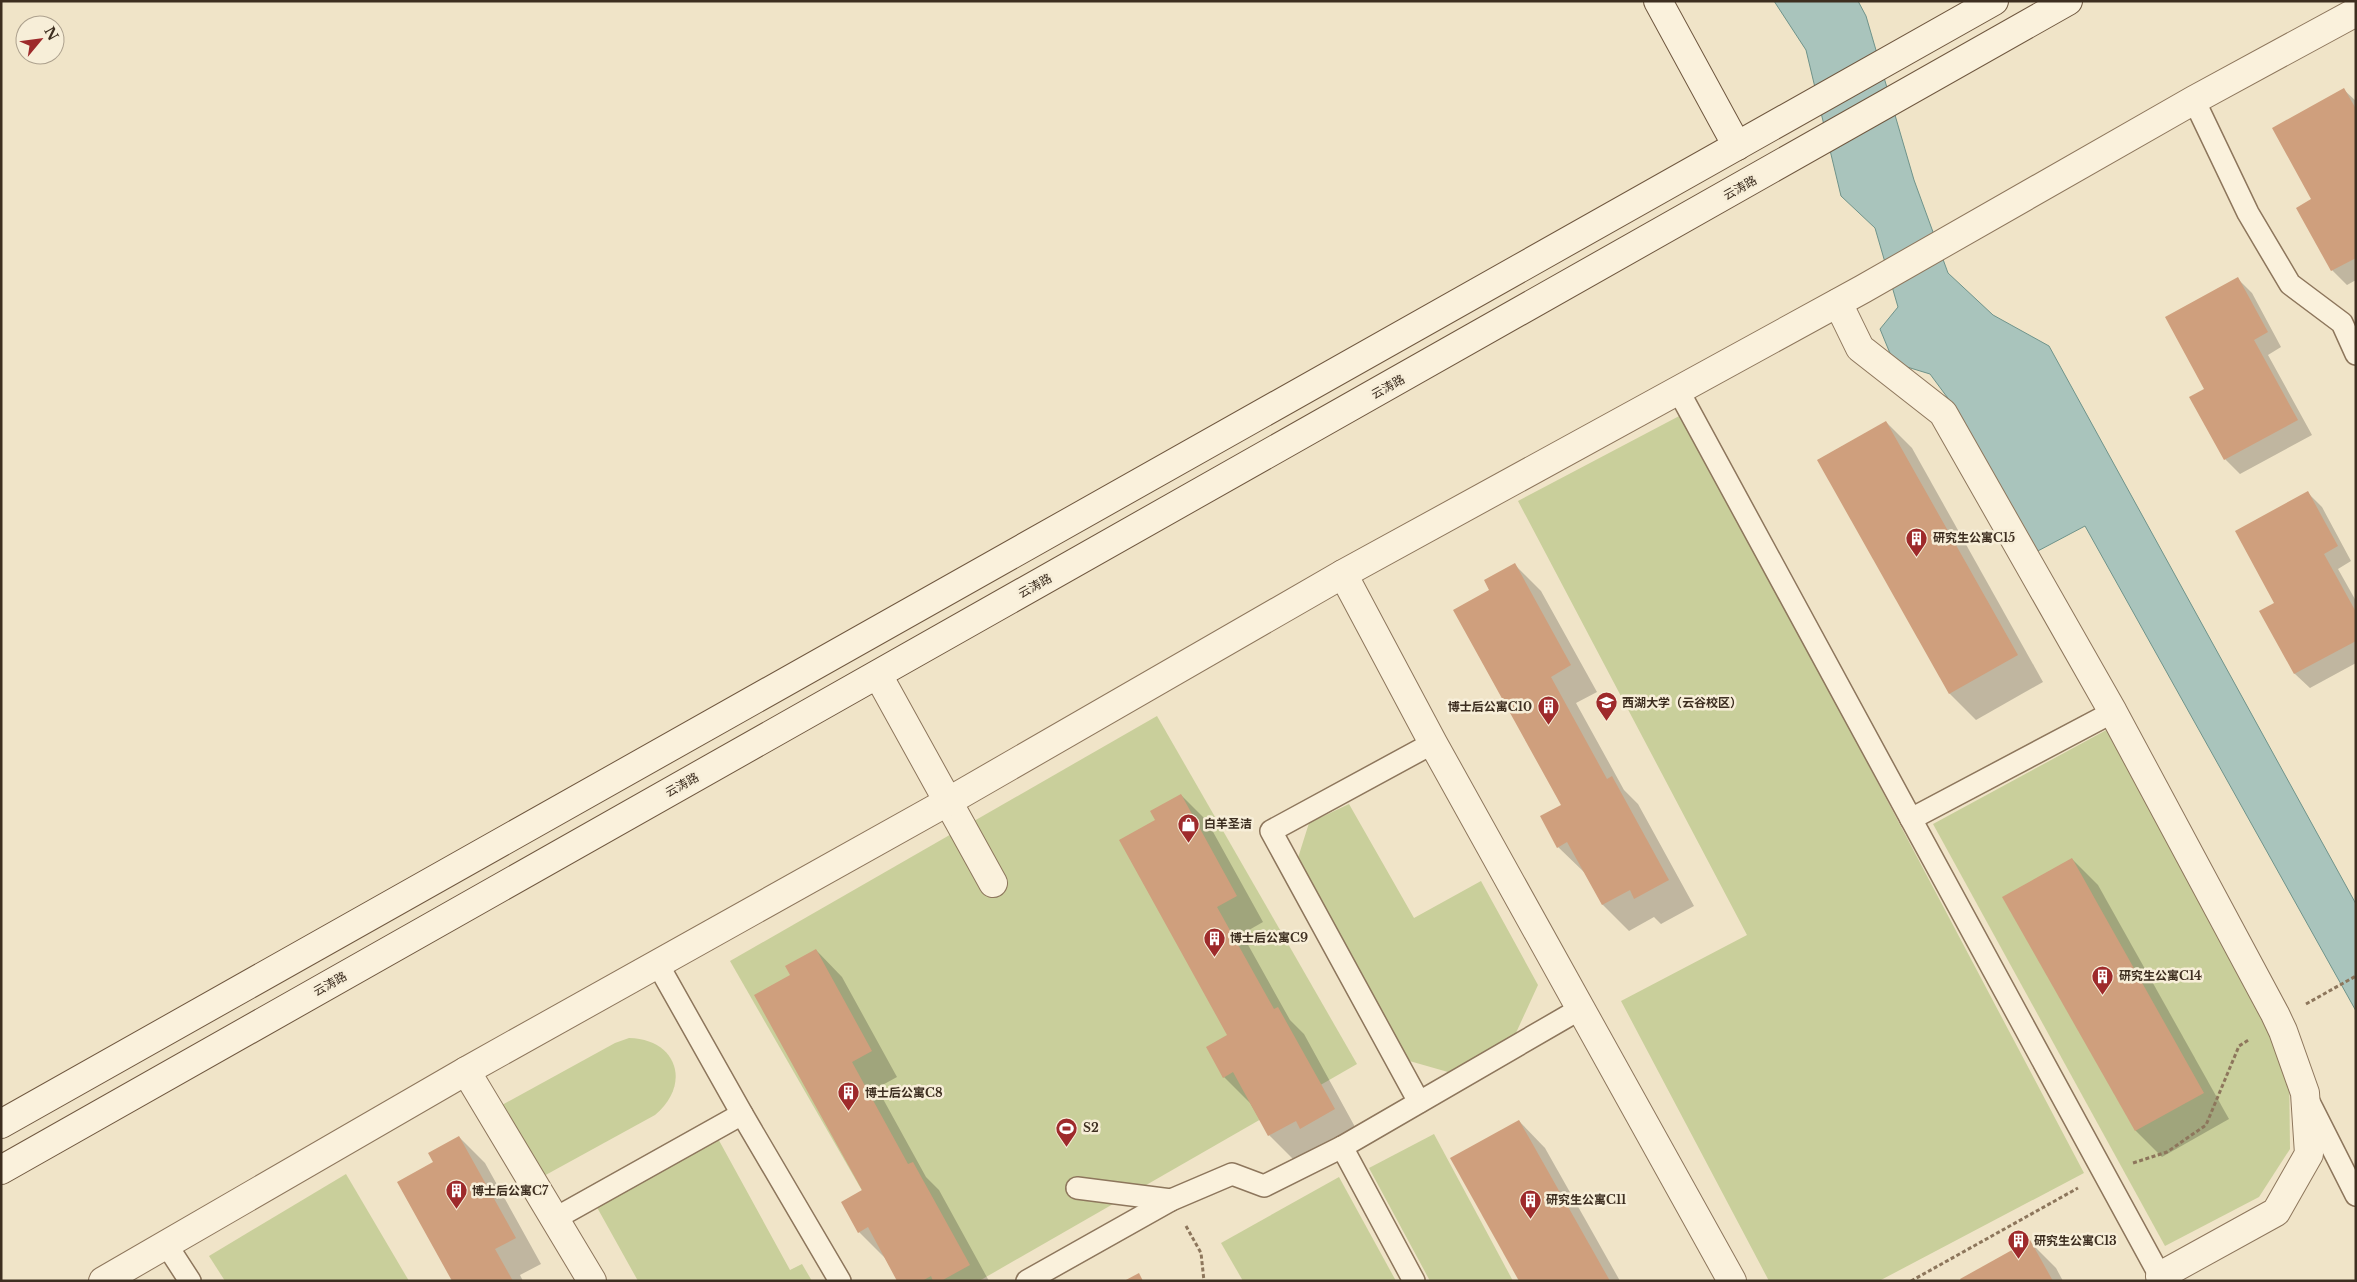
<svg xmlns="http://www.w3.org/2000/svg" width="2357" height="1282" viewBox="0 0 2357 1282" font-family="'Libre Baskerville','Noto Sans SC',serif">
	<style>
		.green { fill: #c9cf9b }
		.water { fill: #a9c4bc; stroke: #6f938a }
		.shadow { fill: #0003 }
		.building { fill: #cf9f7d }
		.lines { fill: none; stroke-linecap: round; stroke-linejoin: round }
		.lane-casing { stroke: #8d765c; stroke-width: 24 }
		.street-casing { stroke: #8d765c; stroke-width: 30 }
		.secondary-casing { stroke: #6f573f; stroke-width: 30 }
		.path { stroke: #8d765c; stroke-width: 3; stroke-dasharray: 4 2.5; stroke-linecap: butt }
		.lane { stroke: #faf1dc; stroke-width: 21 }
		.street { stroke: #faf1dc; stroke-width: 28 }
		.secondary { stroke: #faf1dc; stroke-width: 28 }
		.labels { text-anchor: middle; stroke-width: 5; stroke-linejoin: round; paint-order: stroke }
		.street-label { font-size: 12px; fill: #3d2e20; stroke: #f7eed8 }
		.poi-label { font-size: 12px; font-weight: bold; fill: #3d2e20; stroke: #f7eed8; text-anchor: start }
	</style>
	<rect width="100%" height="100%" fill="#f0e4c8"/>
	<g class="green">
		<polygon points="1683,414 2084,1173 1879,1281 1769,1281 1621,1001 1747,935 1518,501"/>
		<polygon points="1157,716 1357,1064 979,1281 914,1281 730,961"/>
		<polygon points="2110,728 2289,1064 2290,1149 2259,1197 2165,1246 1933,824"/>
		<polygon points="1349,804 1414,918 1481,881 1538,985 1515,1035 1448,1072 1406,1060 1297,861 1309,823"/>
		<path d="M629 1038C677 1039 692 1084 655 1115L542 1177 502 1105 615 1043Z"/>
		<polygon points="1434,1134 1513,1281 1430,1281 1369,1168"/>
		<polygon points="716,1135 790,1270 802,1264 812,1281 638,1281 594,1202"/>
		<polygon points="346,1174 409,1281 225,1281 209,1256"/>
		<polygon points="1339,1177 1396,1281 1243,1281 1221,1243"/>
	</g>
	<polygon class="water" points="1774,1 1858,1 1866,16 1914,180 1948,273 1993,315 2049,346 2356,904 2356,1011 2085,526 2034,553 1950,401 1930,374 1894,363 1880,329 1898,307 1875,228 1841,196 1806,50"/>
	<g class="shadow">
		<polygon points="2344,90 2356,101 2356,280 2347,285 2332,270 2298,208 2313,200"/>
		<polygon points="2238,279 2252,293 2281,347 2268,355 2312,435 2240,474 2225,459 2191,397 2206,389"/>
		<polygon points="1886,422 1912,448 2043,682 1976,720 1950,694 1818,460"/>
		<polygon points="2308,493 2322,507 2351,561 2338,569 2356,601 2356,663 2310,688 2295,674 2261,612 2276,603"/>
		<polygon points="1515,565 1541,591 1597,692 1576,703 1624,790 1638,804 1694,906 1661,924 1654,917 1629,931 1603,905 1585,873 1558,847 1563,805 1491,590"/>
		<polygon points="1181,795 1207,821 1263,922 1242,934 1290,1020 1304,1034 1360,1136 1295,1161 1269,1135 1250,1103 1224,1077 1229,1036 1157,821"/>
		<polygon points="2072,859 2098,885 2229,1119 2162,1157 2136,1131 2004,897"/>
		<polygon points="816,950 842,977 897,1077 877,1088 926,1177 939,1190 989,1281 899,1281 885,1258 859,1232 864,1191 792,975"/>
		<polygon points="1519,1121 1545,1148 1620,1281 1520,1281"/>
		<polygon points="459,1137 485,1163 541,1264 520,1275 523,1281 453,1281 435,1163"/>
		<polygon points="2030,1242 2056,1268 2063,1281 1963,1281"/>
	</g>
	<g class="building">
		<polygon points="2344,88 2356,109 2356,258 2331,271 2296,208 2311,199 2272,128"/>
		<polygon points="2238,277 2268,332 2254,340 2298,420 2224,460 2189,397 2204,389 2165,317"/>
		<polygon points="1886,421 2018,655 1949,694 1817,460"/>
		<polygon points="2308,491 2338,546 2324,554 2356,612 2356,641 2294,674 2259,611 2274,603 2235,531"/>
		<polygon points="1515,563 1571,665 1551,677 1607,779 1612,776 1669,880 1634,899 1630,890 1602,905 1567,842 1557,848 1540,816 1561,805 1453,610 1489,590 1484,580"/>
		<polygon points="1181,794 1237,896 1217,907 1274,1009 1278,1007 1335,1109 1300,1129 1296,1121 1268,1136 1233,1072 1223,1078 1206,1047 1227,1035 1119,840 1155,820 1150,811"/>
		<polygon points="2072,858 2204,1093 2135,1131 2002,897"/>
		<polygon points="816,949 872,1051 852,1062 908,1164 913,1162 970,1265 941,1281 933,1281 931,1276 922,1281 897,1281 868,1227 858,1233 841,1202 862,1190 754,995 790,975 785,966"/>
		<polygon points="1519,1120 1610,1281 1519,1281 1450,1158"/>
		<polygon points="459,1136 516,1238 495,1249 513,1281 452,1281 397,1182 433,1162 428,1153"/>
		<polygon points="2030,1240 2053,1281 1961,1281 1960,1279"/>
		<polygon points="1139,1273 1143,1281 1124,1281"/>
	</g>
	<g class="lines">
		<defs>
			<g id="lane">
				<polyline points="2194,100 2248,213 2290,284 2342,323 2356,354"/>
				<polyline points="1678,390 1911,819 2113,712"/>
				<polyline points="1911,819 2160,1276"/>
				<polyline points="657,963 742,1114 840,1281"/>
				<polyline points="2308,1100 2356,1195"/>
				<polyline points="1419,1102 1271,831 1433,743"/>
				<polyline points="1342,1147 1580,1009"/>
				<polyline points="1077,1188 1171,1200"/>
				<polyline points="556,1218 742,1114"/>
				<polyline points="166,1244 190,1281"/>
				<polyline points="1027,1281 1171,1200 1232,1174 1264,1186 1342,1147 1414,1281"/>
			</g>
			<g id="street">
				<polyline points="1838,303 1860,348 1943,413 2113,712 2275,1014 2283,1031 2305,1093 2309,1154 2276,1212 2160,1276 2161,1281"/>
				<polyline points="1343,574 1433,743 1732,1281"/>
				<polyline points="878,675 993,883"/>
				<polyline points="466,1071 592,1281"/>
				<polyline points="103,1281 466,1071 949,801 1343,574 1863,289 2194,100 2356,12"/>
			</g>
			<g id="secondary">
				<polyline points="1658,1 1737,146"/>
				<polyline points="1,1124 1994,1"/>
				<polyline points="1,1170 2068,1"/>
			</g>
		</defs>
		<use href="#lane" class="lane-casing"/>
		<use href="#street" class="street-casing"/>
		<use href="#secondary" class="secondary-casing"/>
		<g class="path">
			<polyline points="2306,1004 2356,976"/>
			<polyline points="2133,1163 2167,1152 2206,1125 2239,1046 2250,1039"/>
			<polyline points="1186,1226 1201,1253 1204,1281"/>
			<polyline points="1911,1281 2078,1188"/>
		</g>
		<use href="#lane" class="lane"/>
		<use href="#street" class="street"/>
		<use href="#secondary" class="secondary"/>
	</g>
	<defs>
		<symbol id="building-pin" viewBox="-11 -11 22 30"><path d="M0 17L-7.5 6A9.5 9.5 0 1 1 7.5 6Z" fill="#9e2a2b" stroke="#f7eed8"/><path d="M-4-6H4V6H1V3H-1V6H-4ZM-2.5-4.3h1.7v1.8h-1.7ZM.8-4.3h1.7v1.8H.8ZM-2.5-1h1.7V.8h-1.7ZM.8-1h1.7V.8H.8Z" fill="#fff"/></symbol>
		<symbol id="university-pin" viewBox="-11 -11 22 30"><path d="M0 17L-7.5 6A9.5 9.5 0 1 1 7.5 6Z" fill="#9e2a2b" stroke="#f7eed8"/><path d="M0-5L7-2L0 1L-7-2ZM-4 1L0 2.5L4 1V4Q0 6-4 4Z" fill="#fff"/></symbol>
		<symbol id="shop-pin" viewBox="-11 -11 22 30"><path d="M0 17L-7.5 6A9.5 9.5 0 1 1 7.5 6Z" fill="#9e2a2b" stroke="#f7eed8"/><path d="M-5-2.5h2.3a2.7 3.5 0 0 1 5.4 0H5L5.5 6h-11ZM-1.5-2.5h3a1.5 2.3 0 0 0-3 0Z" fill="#fff"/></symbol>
		<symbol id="stadium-pin" viewBox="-11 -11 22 30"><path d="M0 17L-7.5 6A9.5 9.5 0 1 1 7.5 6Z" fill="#9e2a2b" stroke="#f7eed8"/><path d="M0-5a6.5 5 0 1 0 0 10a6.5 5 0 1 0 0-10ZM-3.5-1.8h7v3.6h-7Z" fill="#fff"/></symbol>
	</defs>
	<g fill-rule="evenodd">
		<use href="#building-pin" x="1904" y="526" width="25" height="34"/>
		<use href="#university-pin" x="1594" y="690" width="25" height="34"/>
		<use href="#building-pin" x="1536" y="694" width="25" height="34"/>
		<use href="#shop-pin" x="1176" y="812" width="25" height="34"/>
		<use href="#building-pin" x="1202" y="926" width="25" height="34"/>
		<use href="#building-pin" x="2090" y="964" width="25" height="34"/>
		<use href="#building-pin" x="836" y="1080" width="25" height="34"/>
		<use href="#stadium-pin" x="1054" y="1116" width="25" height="34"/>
		<use href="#building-pin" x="444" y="1178" width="25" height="34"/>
		<use href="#building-pin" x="1518" y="1188" width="25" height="34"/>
		<use href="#building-pin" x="2006" y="1228" width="25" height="34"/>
	</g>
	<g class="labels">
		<g class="street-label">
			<text transform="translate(1740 188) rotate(-29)" y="4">云涛路</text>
			<text transform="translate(1388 387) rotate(-29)" y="4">云涛路</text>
			<text transform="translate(1035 586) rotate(-29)" y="4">云涛路</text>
			<text transform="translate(682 785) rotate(-29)" y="4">云涛路</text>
			<text transform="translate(330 984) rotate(-29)" y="4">云涛路</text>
		</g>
		<g class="poi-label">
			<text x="1933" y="542">研究生公寓C15</text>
			<text x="1622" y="707">西湖大学（云谷校区）</text>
			<text x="1532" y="711" text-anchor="end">博士后公寓C10</text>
			<text x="1204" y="828">白羊圣洁</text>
			<text x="1230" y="942">博士后公寓C9</text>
			<text x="2119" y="980">研究生公寓C14</text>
			<text x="865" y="1097">博士后公寓C8</text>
			<text x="1083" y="1132">S2</text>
			<text x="472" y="1195">博士后公寓C7</text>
			<text x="1546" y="1204">研究生公寓C11</text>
			<text x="2034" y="1245">研究生公寓C13</text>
		</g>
	</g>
	<rect width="2357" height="1282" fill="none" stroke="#3d2e20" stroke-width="5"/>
	<g transform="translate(40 40) rotate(61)"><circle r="24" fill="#f7eed8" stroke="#ada18e"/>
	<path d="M0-4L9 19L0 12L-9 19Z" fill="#9e2a2b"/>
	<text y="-8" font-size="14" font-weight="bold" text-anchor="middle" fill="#3d2e20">N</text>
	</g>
</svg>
